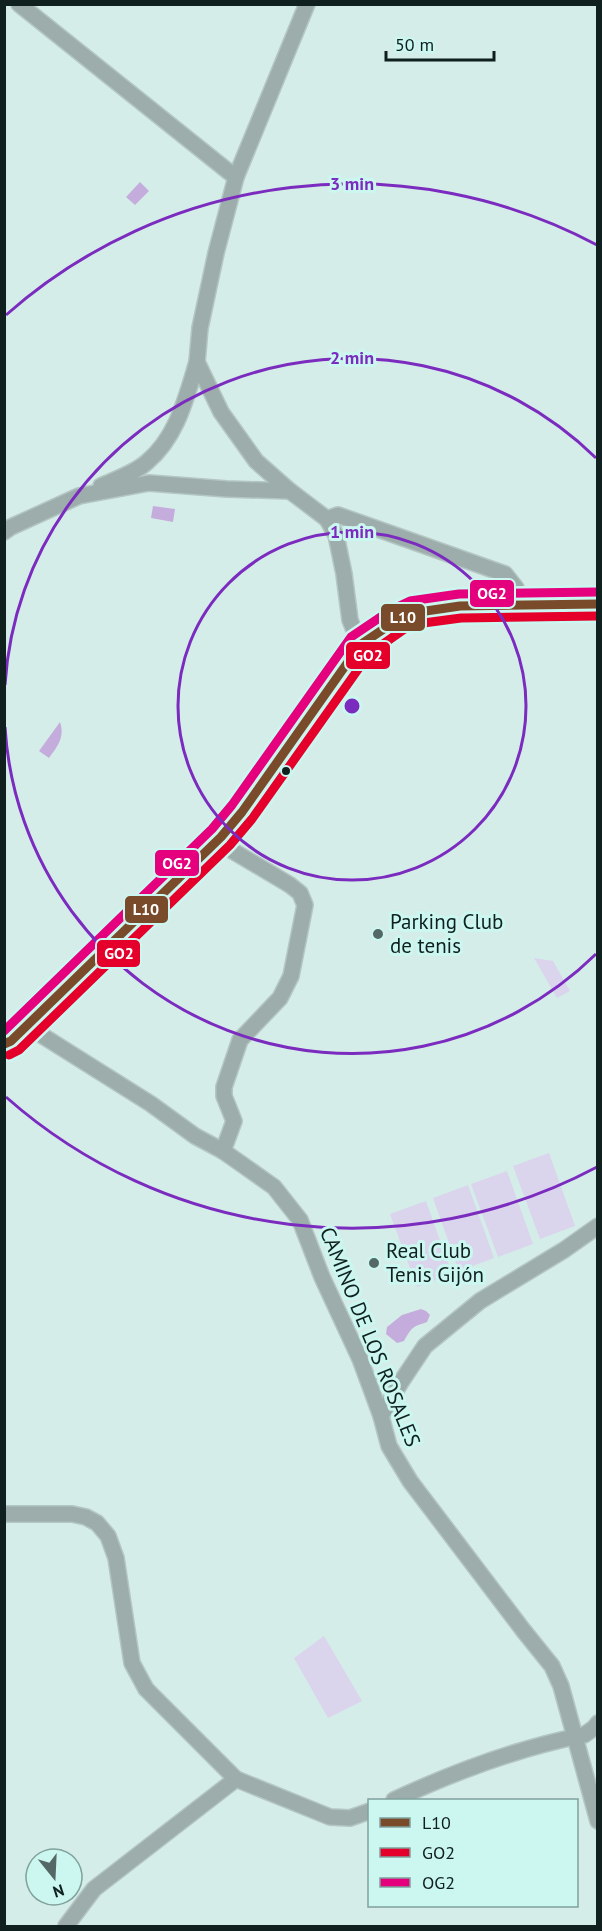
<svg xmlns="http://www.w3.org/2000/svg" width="602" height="1931" viewBox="0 0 602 1931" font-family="'PT Sans',sans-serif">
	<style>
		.green { fill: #dad4ed }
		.water { fill: #c4addc }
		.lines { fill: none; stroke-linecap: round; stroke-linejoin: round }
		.street-casing { stroke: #b3c6c3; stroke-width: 18 }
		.street { stroke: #9dadab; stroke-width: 15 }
		.bus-1-casing { stroke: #cbf7f0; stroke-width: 14 }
		.bus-2-casing { stroke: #cbf7f0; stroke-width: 14 }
		.bus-3-casing { stroke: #cbf7f0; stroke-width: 14 }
		.bus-1 { stroke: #7a4b2a; stroke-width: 9 }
		.bus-2 { stroke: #e4002b; stroke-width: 9 }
		.bus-3 { stroke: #e5007d; stroke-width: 9 }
		.ring { fill: none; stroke: #7b2cbf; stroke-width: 3 }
		.bus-dot { fill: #0f201e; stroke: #cbf7f0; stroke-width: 2 }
		.poi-dot { fill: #546865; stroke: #cbf7f0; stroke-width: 2 }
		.labels { text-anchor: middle; stroke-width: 6; stroke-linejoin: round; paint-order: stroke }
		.poi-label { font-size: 21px; fill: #0f201e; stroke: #cbf7f0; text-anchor: start }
		.street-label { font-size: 21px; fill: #0f201e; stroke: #cbf7f0 }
		.centre { fill: #7b2cbf; stroke: #cbf7f0; stroke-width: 3 }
		.ring-label { font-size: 18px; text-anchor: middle; font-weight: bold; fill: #7b2cbf; stroke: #cbf7f0; stroke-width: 6; stroke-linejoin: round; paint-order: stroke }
		.line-badge { stroke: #cbf7f0; stroke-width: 2 }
		.badge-label { font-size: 16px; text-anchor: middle; font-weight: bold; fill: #fff }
	</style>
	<rect width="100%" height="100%" fill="#d5ede9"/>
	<g class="green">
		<polygon points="534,958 553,961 570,991 557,998"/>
		<polygon points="549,1153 575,1226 540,1239 513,1166"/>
		<polygon points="507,1171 533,1244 498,1257 471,1184"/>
		<polygon points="468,1185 494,1258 459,1271 433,1198"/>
		<polygon points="426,1201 452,1274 417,1287 390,1214"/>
		<polygon points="324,1636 362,1701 328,1718 294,1658"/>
	</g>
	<g class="water">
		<polygon points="140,182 149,191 135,205 126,197"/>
		<polygon points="153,506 175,509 173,522 151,518"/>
		<path d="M60 722C65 737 58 746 49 758L39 751Z"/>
		<path d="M421 1309 426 1311 430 1315 427 1322C412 1327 412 1327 404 1341L397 1343 386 1334 387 1327 402 1315Z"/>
	</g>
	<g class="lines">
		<defs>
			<g id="street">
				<polyline points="19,4 229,172 236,177"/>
				<polyline points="307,4 236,177 216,253 200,328 197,362 221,412 256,461 290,491 327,519 336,535 344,574 350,620 360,645"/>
				<path d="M101 486C116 479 135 473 147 462 177 437 186 398 197 362"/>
				<polyline points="327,519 338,515 505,574 516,588 522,605"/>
				<polyline points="4,532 11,527 79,496 149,483 227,489 290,491"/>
				<polyline points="216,841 290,885 300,893 305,905 291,976 280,998 240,1040 224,1087 224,1096 234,1121 223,1151"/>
				<polyline points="27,1026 151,1104 195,1136 223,1151 274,1187 300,1220 322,1277 360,1359 381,1416 389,1446 410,1481 523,1630 552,1666 561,1686 598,1821"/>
				<polyline points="4,1044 11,1041 221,837 242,812 360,645 397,620 412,613 431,609 460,606 598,604"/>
				<polyline points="381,1416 401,1382 425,1346 480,1301 564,1250 598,1226"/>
				<polyline points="4,1514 72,1514 86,1517 97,1523 108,1536 116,1558 132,1663 146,1689 236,1779 330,1817 350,1818 370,1811"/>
				<path d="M394 1800C454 1772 518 1748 584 1735L594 1728 598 1723"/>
				<polyline points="66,1926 94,1889 236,1779"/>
			</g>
		</defs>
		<use href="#street" class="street-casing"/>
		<use href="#street" class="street"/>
		<defs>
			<polyline id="bus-1" points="4,1044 11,1041 221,837 242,812 360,645 397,620 412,613 460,606 598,604"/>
			<polyline id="bus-2" points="9,1055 19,1050 230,845 252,819 369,654 403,630 416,624 461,618 598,616"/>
			<polyline id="bus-3" points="4,1031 212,829 232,805 351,637 391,610 410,601 459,594 598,592"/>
		</defs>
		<use href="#bus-1" class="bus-1-casing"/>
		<use href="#bus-2" class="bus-2-casing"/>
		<use href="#bus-3" class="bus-3-casing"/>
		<use href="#bus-1" class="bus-1"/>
		<use href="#bus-2" class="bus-2"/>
		<use href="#bus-3" class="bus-3"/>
	</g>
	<g class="ring">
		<circle cx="352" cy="706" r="174"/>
		<path d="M596 954A348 348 0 0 1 5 727M5 685A348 348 0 0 1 596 458"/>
		<path d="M597 1167A522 522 0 0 1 6 1097M6 315A522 522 0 0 1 597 245"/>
	</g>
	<circle class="bus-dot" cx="286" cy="771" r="5"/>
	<g class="poi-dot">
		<circle cx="378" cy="934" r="6"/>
		<circle cx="374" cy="1263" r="6"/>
	</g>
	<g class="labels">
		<g class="poi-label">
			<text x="390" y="929">Parking Club<tspan x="390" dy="24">de tenis</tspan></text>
			<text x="386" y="1258">Real Club<tspan x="386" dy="24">Tenis Gijón</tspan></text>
		</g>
		<g class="street-label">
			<text transform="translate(370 1337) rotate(68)" y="7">CAMINO DE LOS ROSALES</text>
		</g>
	</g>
	<circle cx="352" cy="706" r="9" class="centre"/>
	<g class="ring-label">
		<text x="352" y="190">3 min</text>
		<text x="352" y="364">2 min</text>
		<text x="352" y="538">1 min</text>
	</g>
	<g class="line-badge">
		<rect x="469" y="579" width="46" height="29" rx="6" fill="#e5007d"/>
		<rect x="380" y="603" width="46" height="29" rx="6" fill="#7a4b2a"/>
		<rect x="345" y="641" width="46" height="29" rx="6" fill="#e4002b"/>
		<rect x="154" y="849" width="46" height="28" rx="6" fill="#e5007d"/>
		<rect x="124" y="895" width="45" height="29" rx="6" fill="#7a4b2a"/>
		<rect x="96" y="939" width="45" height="29" rx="6" fill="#e4002b"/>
	</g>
	<g class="badge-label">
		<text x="492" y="599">OG2</text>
		<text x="403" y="623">L10</text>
		<text x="368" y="661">GO2</text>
		<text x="177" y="869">OG2</text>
		<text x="146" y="915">L10</text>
		<text x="119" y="959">GO2</text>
	</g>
	<rect width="602" height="1931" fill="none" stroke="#0f201e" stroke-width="12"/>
	<rect x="368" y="1799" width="210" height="108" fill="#cbf7f0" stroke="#80a19c" stroke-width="1.5"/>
	<rect x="380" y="1818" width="30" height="9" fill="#7a4b2a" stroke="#80a19c" stroke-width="1.5"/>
	<text x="422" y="1829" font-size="18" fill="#0f201e">L10</text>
	<rect x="380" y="1848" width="30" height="9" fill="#e4002b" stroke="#80a19c" stroke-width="1.5"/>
	<text x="422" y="1859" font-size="18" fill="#0f201e">GO2</text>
	<rect x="380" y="1878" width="30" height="9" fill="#e5007d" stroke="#80a19c" stroke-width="1.5"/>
	<text x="422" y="1889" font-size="18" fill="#0f201e">OG2</text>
	<g transform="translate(54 1877) rotate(162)"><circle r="28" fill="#cbf7f0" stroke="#80a19c" stroke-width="1.5"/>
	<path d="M0-4.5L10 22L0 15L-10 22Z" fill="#546865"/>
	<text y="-9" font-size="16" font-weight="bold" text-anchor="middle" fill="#0f201e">N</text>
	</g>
	<path d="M386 51v9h108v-9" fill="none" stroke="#0f201e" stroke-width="3"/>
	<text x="395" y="51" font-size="18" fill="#0f201e" stroke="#cbf7f0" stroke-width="4.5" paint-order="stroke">50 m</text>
</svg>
